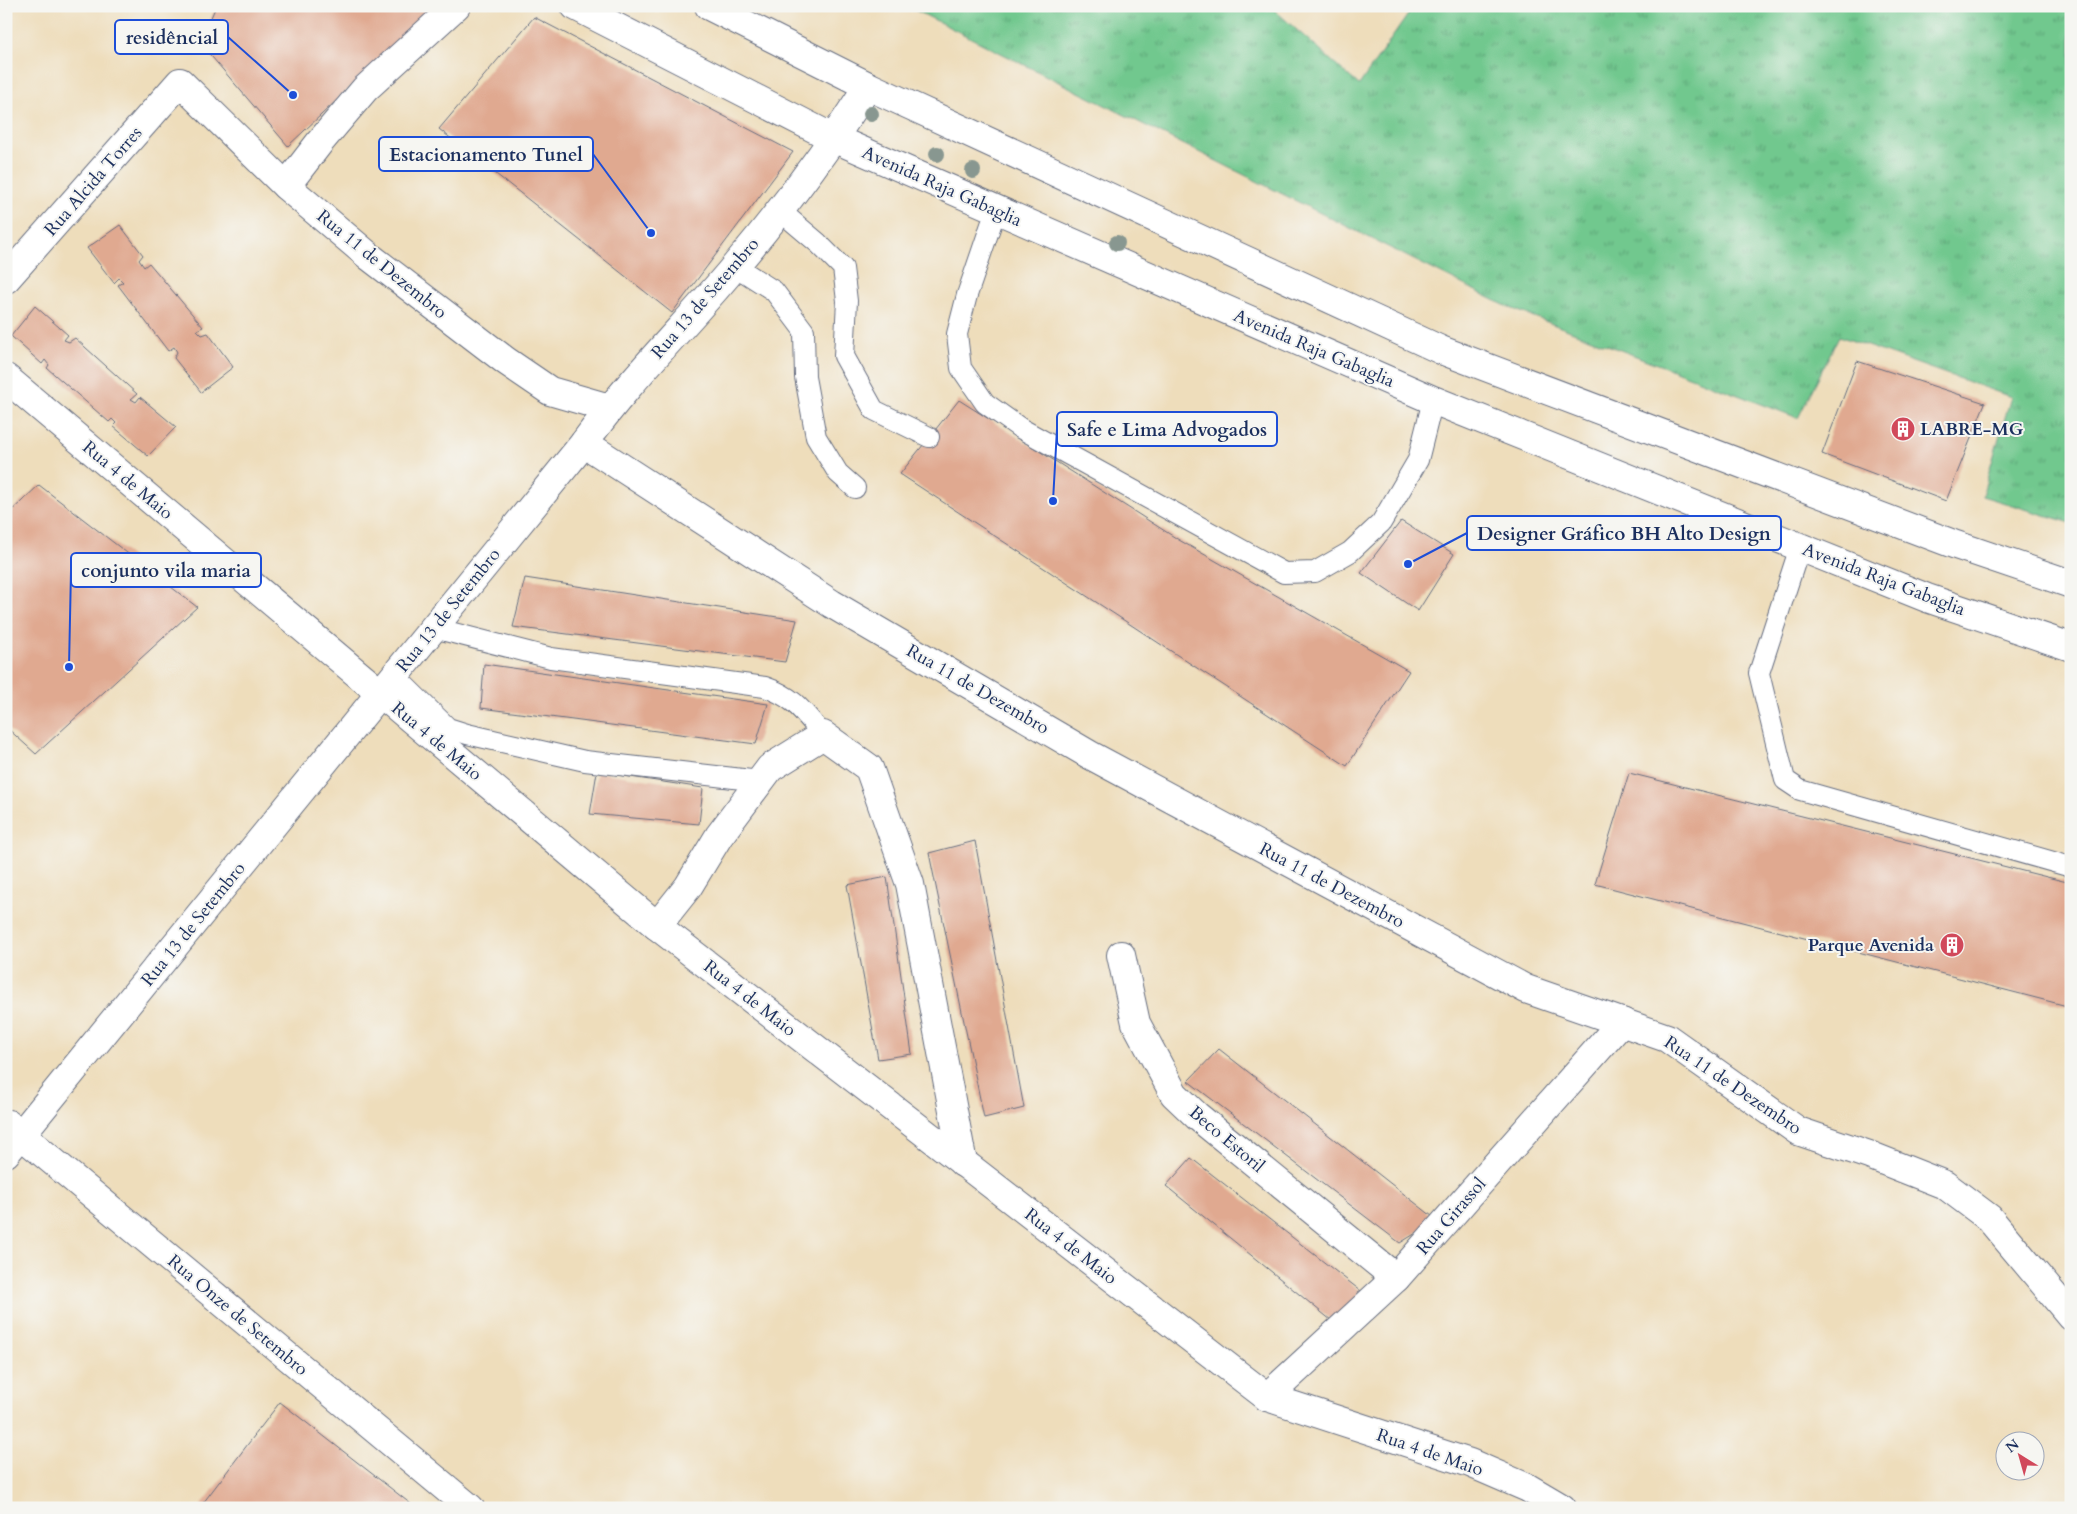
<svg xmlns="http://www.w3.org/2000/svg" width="2077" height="1514" viewBox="0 0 2077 1514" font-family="Cardo,serif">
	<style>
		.grass { fill: url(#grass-tufts); stroke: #467c76 }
		.building { fill: #e0a990 }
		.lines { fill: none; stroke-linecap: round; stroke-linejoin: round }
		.lane-casing { stroke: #656c7f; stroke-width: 22 }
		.street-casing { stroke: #656c7f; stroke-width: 30 }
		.secondary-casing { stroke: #656c7f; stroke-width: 30 }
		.lane { stroke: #fff; stroke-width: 20 }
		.street { stroke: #fff; stroke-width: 28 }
		.secondary { stroke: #fff; stroke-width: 28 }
		.tree { fill: #889790 }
		.labels { text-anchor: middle; stroke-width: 4; stroke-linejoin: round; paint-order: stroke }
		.street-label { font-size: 18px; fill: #1b2f5e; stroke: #f6f6f2 }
		.poi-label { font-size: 18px; font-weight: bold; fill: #1b2f5e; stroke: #f6f6f2; text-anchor: start }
		.leader { fill: none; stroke: #1d4ed8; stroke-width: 2 }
		.callout-dot { fill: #1d4ed8; stroke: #f6f6f2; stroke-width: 2 }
		.callout { fill: #f6f6f2; stroke: #1d4ed8; stroke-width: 2 }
		.callout-label { font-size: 19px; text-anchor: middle; font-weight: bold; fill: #1b2f5e }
	</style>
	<defs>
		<pattern id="grass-tufts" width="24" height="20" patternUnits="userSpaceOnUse" patternTransform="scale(1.25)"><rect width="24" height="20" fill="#71c88e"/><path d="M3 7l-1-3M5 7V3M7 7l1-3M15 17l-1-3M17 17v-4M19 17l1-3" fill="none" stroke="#5ca377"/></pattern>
	</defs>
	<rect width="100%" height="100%" fill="#f6f6f2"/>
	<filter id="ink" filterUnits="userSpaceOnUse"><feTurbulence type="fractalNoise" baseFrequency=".02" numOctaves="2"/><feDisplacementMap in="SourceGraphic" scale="10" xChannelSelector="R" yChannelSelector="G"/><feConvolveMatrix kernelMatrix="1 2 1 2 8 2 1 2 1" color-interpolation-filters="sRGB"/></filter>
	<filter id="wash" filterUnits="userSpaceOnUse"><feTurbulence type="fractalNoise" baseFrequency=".0096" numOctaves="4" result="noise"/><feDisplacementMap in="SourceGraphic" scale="20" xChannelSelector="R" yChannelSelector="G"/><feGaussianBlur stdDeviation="1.12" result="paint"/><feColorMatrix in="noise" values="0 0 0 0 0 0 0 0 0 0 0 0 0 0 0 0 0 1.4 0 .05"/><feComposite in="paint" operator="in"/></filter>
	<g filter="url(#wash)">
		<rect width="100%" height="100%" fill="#edb"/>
		<polygon class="grass" points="907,6 1270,6 1359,85 1414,6 2071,6 2071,523 1982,496 2011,397 1839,336 1798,418 1508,307"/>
		<g id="blocks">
			<g class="building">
				<polygon points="216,6 437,6 288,146 200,43"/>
				<polygon points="534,17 793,152 672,313 439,129"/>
				<polygon points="120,225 143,255 139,260 144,267 149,263 203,327 197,330 202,335 208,333 233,367 201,392 174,358 177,352 174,347 168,351 118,285 123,282 119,278 114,283 87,248"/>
				<polygon points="35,306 68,335 64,340 69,342 75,338 137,394 131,399 136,402 140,397 176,427 148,456 113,426 116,423 112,419 109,422 47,368 49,365 45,360 42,364 11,336"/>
				<polygon points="1857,361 1985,403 1946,501 1822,454"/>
				<polygon points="959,400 1179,540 1409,671 1347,766 900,474"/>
				<polygon points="39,485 197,607 36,754 6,727 6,516"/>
				<polygon points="1401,521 1454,554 1418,611 1361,573"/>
				<polygon points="525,578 797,620 785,662 513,627"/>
				<polygon points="484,664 768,704 756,744 481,708"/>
				<polygon points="597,772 703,788 699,824 590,814"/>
				<polygon points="1629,773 2071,883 2071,1007 1595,884"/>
				<polygon points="975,841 1024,1108 984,1118 929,853"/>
				<polygon points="887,877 912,1054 878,1059 847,885"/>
				<polygon points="1219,1049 1437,1220 1400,1243 1188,1081"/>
				<polygon points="1191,1158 1366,1295 1337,1325 1166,1186"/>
				<polygon points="280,1402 416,1508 200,1507"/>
			</g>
		</g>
	</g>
	<g filter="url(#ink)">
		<use href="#blocks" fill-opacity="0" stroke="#656c7f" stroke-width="1"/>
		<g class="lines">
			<defs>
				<g id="lane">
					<polyline points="779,210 818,243 843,268 847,301 844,356 874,410 929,437"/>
					<polyline points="996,210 967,295 957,334 961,368 985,403 1020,428 1284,573 1315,572 1350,552 1381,523 1418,460 1433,400"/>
					<polyline points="735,266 774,291 804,331 805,377 816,437 838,473 855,488"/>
					<polyline points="1800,547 1759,673 1785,780 1800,790 2071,867"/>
					<path d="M434 628 551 658 765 687C795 697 804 713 823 735"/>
					<polyline points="395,676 448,728 467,734 585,761 760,781"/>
				</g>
				<g id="street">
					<polyline points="286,186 320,142 365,89 456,6"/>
					<polyline points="6,279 180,82 286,186 370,257 506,361 550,391 609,408"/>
					<polyline points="6,378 657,926 1267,1397 1470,1463 1528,1488 1562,1508"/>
					<polyline points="584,443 832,604 1090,755 1526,989 1667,1038 1798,1131 1869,1155 1945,1185 1989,1218 2071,1316"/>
					<polyline points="657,926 688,887 719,836 770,768 823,735 869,768 910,884 963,1163"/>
					<polyline points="1121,955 1136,1023 1174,1094 1197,1116 1396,1278"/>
					<polyline points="8,1124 470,1508"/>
					<path d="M6 1153 584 443C629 380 685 326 735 266 783 209 828 149 868 86"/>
					<polyline points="1267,1397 1396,1278 1622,1022"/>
				</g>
				<g id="secondary">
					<polyline points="575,6 835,139 1433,400 1927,598 2071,647"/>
					<polyline points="709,6 868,86 1441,350 1956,545 2071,584"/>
				</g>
			</defs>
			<use href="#lane" class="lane-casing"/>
			<use href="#street" class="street-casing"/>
			<use href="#secondary" class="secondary-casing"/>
			<use href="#lane" class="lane"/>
			<use href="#street" class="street"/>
			<use href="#secondary" class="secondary"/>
		</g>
		<g class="tree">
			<circle cx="871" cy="114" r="8"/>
			<circle cx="937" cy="154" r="8"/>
			<circle cx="973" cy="171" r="8"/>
			<circle cx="1117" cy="243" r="8"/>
		</g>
	</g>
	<defs>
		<symbol id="building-disc" viewBox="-11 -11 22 22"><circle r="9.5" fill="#d1495b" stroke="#f6f6f2"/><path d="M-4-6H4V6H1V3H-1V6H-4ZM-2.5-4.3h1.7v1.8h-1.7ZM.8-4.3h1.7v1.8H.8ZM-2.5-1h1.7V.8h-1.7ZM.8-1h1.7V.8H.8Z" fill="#fff"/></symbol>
	</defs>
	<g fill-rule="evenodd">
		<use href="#building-disc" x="1889" y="415" width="28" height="28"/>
		<use href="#building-disc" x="1938" y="931" width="28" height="28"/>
	</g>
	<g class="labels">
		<g class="street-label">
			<text transform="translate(93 181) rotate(-49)" y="6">Rua Alcida Torres</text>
			<text transform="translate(942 186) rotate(24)" y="6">Avenida Raja Gabaglia</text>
			<text transform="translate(382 264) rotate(39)" y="6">Rua 11 de Dezembro</text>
			<text transform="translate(705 298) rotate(-49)" y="6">Rua 13 de Setembro</text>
			<text transform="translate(1314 348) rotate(23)" y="6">Avenida Raja Gabaglia</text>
			<text transform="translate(128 480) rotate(40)" y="6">Rua 4 de Maio</text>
			<text transform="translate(1884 579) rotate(21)" y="6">Avenida Raja Gabaglia</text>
			<text transform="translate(448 610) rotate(-51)" y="6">Rua 13 de Setembro</text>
			<text transform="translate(978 689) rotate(30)" y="6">Rua 11 de Dezembro</text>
			<text transform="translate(437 741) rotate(40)" y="6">Rua 4 de Maio</text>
			<text transform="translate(1332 885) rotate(28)" y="6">Rua 11 de Dezembro</text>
			<text transform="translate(193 924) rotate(-51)" y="6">Rua 13 de Setembro</text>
			<text transform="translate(750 998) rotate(38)" y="6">Rua 4 de Maio</text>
			<text transform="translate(1733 1085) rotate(34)" y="6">Rua 11 de Dezembro</text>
			<text transform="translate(1227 1139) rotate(40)" y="6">Beco Estoril</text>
			<text transform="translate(1451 1216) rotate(-49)" y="6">Rua Girassol</text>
			<text transform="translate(1071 1246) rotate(38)" y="6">Rua 4 de Maio</text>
			<text transform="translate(238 1315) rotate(40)" y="6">Rua Onze de Setembro</text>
			<text transform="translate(1430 1452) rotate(19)" y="6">Rua 4 de Maio</text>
		</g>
		<g class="poi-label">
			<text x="1920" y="435">LABRE-MG</text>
			<text x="1934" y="951" text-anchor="end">Parque Avenida</text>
		</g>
	</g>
	<path class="leader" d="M293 95L228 37M651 233L593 154M1053 501L1057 429M1408 564L1467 533M69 667L71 570"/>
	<g class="callout-dot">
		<circle cx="293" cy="95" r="5"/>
		<circle cx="651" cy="233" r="5"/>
		<circle cx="1053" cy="501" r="5"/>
		<circle cx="1408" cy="564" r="5"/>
		<circle cx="69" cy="667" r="5"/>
	</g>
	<g class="callout">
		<rect x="115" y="20" width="113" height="34" rx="5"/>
		<rect x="379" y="137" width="214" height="34" rx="5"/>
		<rect x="1057" y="412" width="220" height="34" rx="5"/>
		<rect x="1467" y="516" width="314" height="34" rx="5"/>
		<rect x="71" y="553" width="190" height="34" rx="5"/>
	</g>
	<g class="callout-label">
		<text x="172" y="44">residêncial</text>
		<text x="486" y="161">Estacionamento Tunel</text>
		<text x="1167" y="436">Safe e Lima Advogados</text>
		<text x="1624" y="540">Designer Gráfico BH Alto Design</text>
		<text x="166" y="577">conjunto vila maria</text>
	</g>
	<rect width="2077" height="1514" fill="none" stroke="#f6f6f2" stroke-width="25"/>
	<g transform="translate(2020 1456) rotate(323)"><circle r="24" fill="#f6f6f2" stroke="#9ea6b7"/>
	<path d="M0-4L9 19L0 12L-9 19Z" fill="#d1495b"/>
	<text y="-8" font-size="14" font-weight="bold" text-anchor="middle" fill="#1b2f5e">N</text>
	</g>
</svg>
